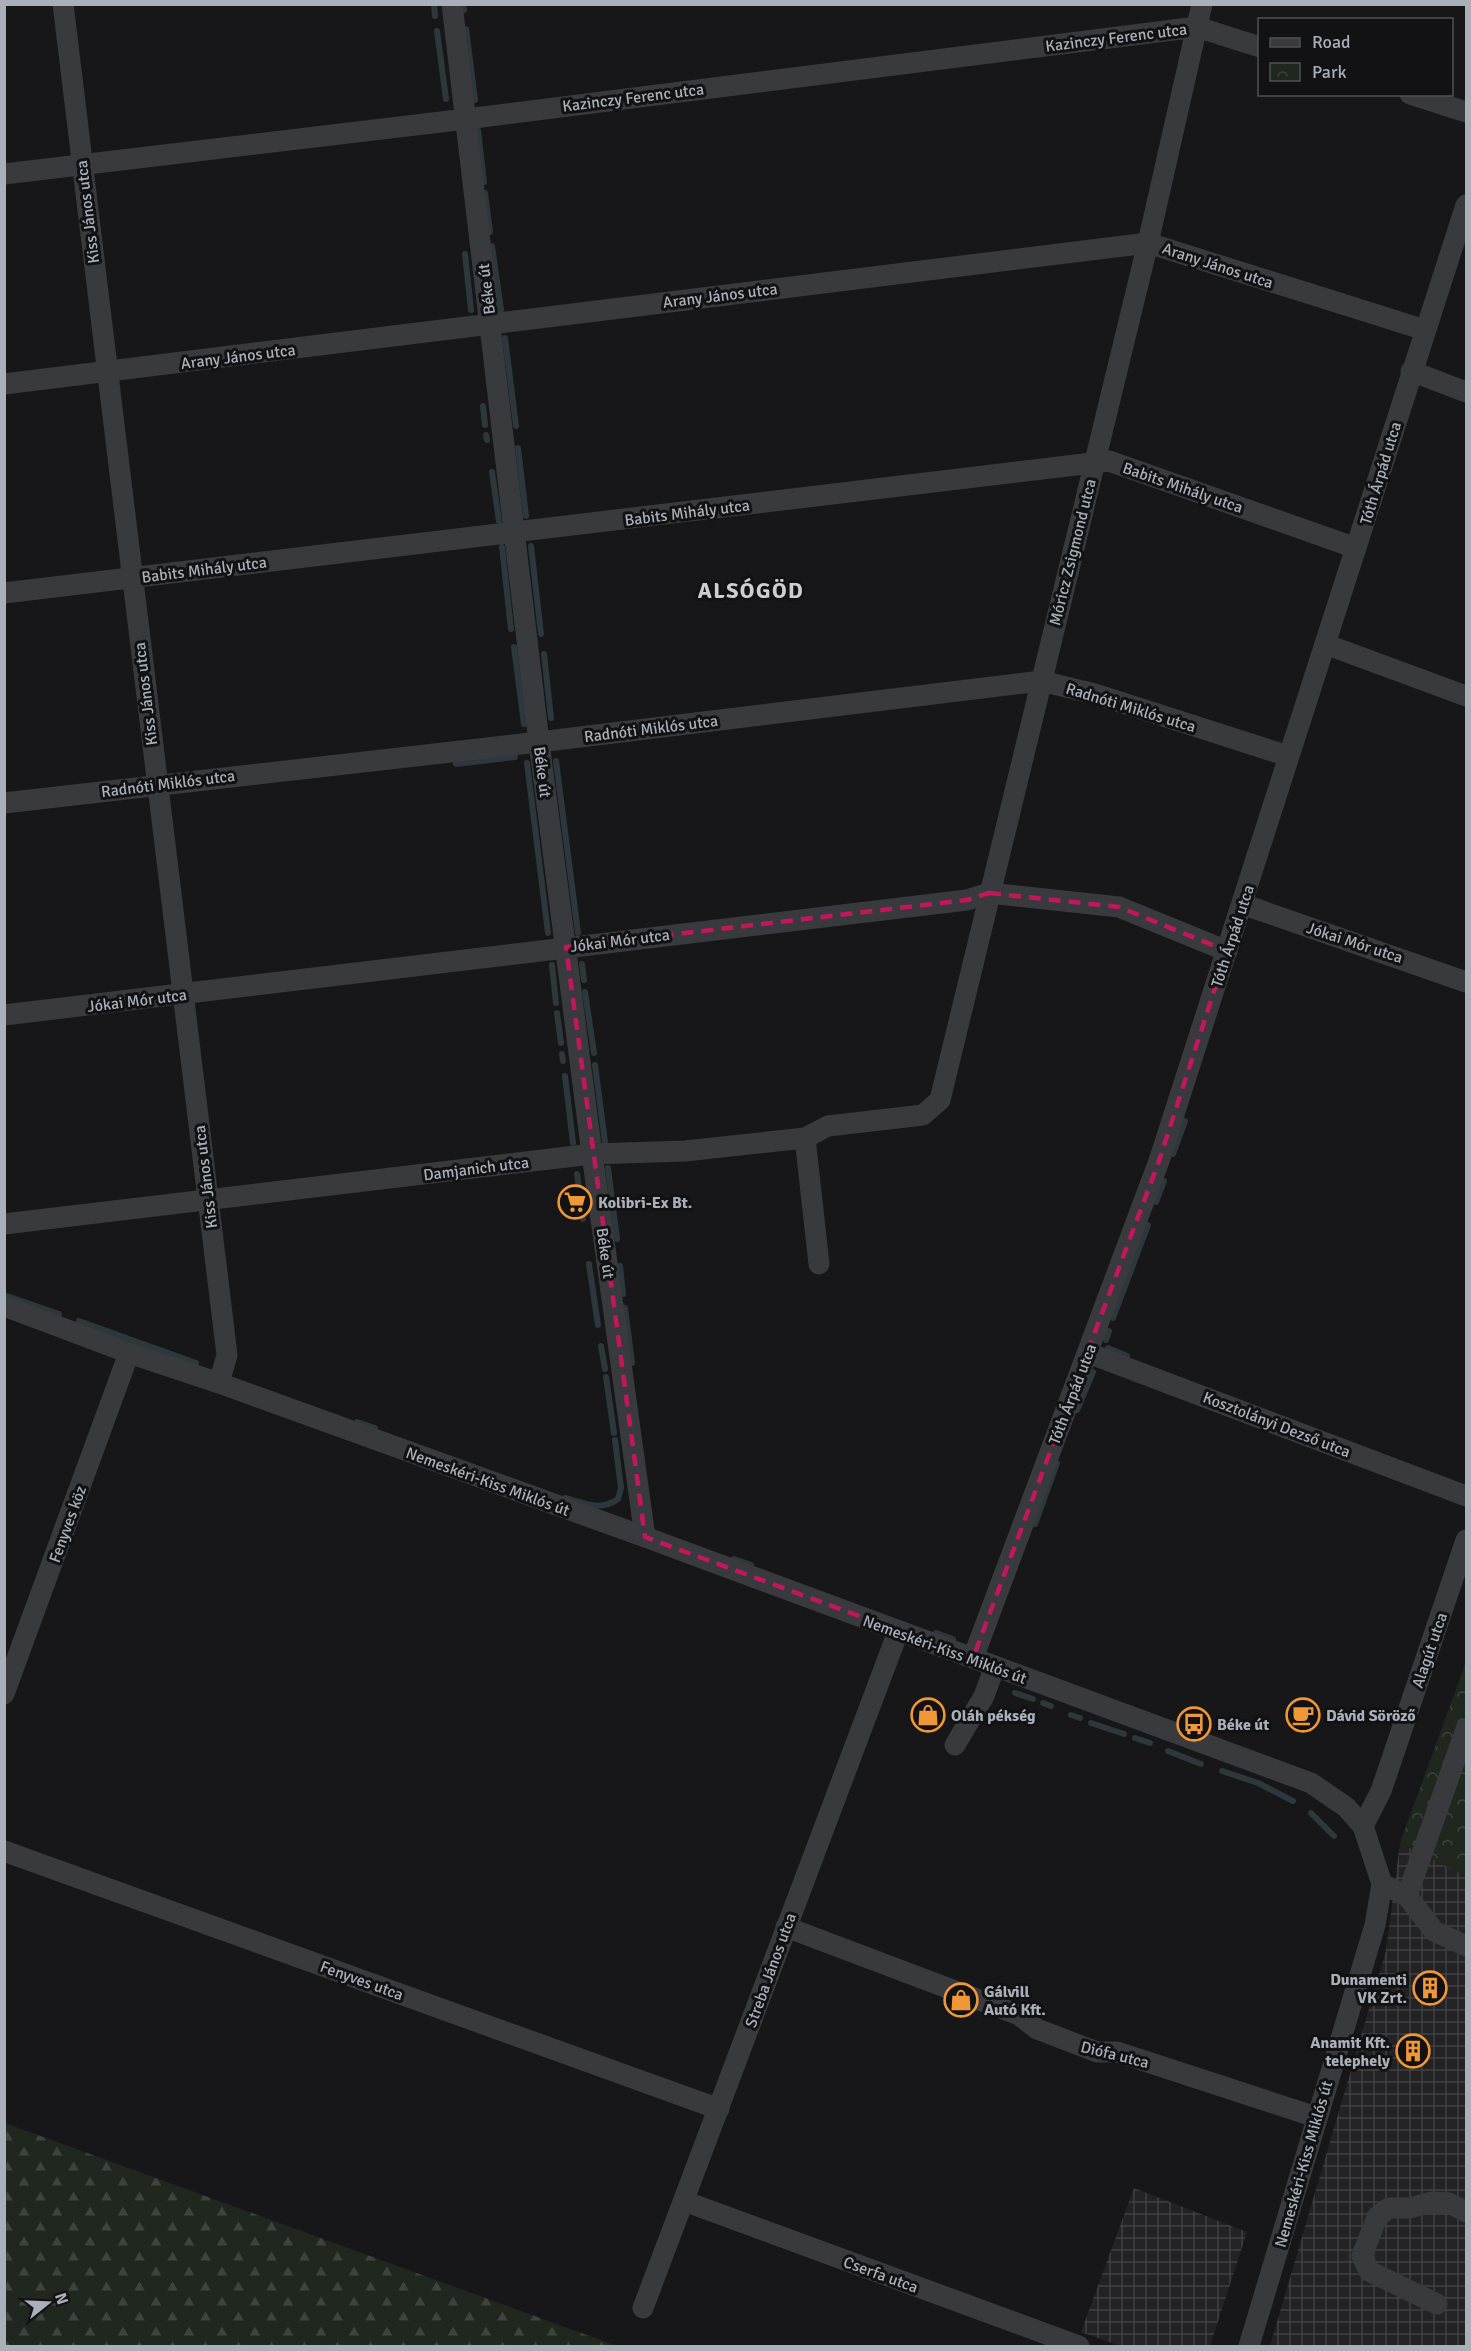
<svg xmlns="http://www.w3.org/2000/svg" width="1471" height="2351" viewBox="0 0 1471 2351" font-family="Signika,sans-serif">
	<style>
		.industrial { fill: url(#industrial-grid) }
		.forest { fill: url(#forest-firs) }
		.park { fill: url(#park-crowns) }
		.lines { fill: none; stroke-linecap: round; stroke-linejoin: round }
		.stream { stroke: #2d383d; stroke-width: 6 }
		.minor { stroke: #383a3e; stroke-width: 21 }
		.marked { fill: none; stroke: #c2185b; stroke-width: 4.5; stroke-dasharray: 12 8; stroke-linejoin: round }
		.labels { text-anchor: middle; stroke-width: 6; stroke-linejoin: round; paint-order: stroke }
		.street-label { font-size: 16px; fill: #a9b0b9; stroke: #121214 }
		.poi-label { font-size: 16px; font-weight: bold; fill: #a9b0b9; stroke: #121214; text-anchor: start }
		.district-label { font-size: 22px; font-weight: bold; letter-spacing: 1.5px; fill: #caced5; stroke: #121214 }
	</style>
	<defs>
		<pattern id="industrial-grid" width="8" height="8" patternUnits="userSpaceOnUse" patternTransform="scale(1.5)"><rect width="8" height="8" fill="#232326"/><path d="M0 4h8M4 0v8" fill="none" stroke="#404043"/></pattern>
		<pattern id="forest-firs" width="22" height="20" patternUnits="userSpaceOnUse" patternTransform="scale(1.5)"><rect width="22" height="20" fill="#1f271f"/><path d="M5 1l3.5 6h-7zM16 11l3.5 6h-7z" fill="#3d443d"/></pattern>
		<pattern id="park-crowns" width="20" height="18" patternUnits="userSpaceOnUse" patternTransform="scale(1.5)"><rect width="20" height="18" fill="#1f271f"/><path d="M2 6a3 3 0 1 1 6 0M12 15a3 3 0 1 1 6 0" fill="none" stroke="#3d443d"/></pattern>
	</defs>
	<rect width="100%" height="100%" fill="#171719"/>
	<g class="industrial">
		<polygon points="1400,1843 1466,1876 1466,2346 1270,2346 1386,1951"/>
		<polygon points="1134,2188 1247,2232 1210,2346 1120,2346 1081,2332"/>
	</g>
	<polygon class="forest" points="5,2123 617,2346 5,2346"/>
	<polygon class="park" points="1466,1662 1466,1876 1400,1843"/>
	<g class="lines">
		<g class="stream">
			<polyline points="434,4 435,16"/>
			<polyline points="463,4 464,10"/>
			<polyline points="466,29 475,100"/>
			<polyline points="437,31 446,99"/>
			<polyline points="478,130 484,182"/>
			<polyline points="485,193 490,232"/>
			<polyline points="492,246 501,310"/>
			<polyline points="465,254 471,310"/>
			<polyline points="505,338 516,426"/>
			<polyline points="483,406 485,425"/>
			<polyline points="486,435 487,440"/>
			<polyline points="518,448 526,516"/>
			<polyline points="492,472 499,521"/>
			<polyline points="531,546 541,634"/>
			<polyline points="502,547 511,629"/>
			<polyline points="514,647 524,724"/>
			<polyline points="544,654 551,718"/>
			<polyline points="556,761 578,933"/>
			<polyline points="527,763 548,933"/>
			<polyline points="456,764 515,757"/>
			<polyline points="582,964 584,980"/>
			<polyline points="552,965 556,1003"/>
			<polyline points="585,992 594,1053"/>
			<polyline points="557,1013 561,1043"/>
			<polyline points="562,1054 563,1061"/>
			<polyline points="595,1065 605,1142"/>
			<polyline points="565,1076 573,1143"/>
			<polyline points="1173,1154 1185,1121"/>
			<polyline points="608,1168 617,1239"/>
			<polyline points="577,1174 583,1219"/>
			<polyline points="1156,1202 1164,1181"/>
			<polyline points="589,1264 598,1325"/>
			<polyline points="620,1266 623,1294"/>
			<polyline points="4,1295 59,1314"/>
			<polyline points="625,1308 632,1363"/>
			<polyline points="1113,1318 1148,1225"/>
			<polyline points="79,1321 196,1363"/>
			<polyline points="1106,1340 1109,1331"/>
			<polyline points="601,1346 605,1369"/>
			<polyline points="1108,1348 1127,1356"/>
			<polyline points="606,1377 614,1433"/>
			<polyline points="1077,1410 1093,1372"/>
			<polyline points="357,1422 375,1428"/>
			<path d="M565 1498C585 1503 600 1512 618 1499L621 1488 615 1440"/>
			<polyline points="1035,1524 1057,1463"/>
			<polyline points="734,1559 751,1565"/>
			<polyline points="936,1633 953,1639"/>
			<polyline points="1015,1693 1033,1699"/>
			<polyline points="1043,1703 1051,1706"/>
			<polyline points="1071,1715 1080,1718"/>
			<polyline points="1091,1723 1124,1734"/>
			<polyline points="1135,1738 1150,1743"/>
			<polyline points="1168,1751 1201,1764"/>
			<polyline points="1222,1771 1258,1783 1293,1801"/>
			<polyline points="1311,1813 1334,1836"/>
		</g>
		<g class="minor">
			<polyline points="63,4 227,1355 219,1383"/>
			<polyline points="452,4 539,742 592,1154 645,1537"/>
			<polyline points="1410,94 1466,112"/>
			<polyline points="4,174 466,119 1197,27 1260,47"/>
			<polyline points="1411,371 1466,392"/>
			<polyline points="4,384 1148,243 1425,330"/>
			<polyline points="4,593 1109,461 1356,548"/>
			<polyline points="1325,644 1466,696"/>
			<polyline points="4,803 539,742 1041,681 1095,694 1288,756"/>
			<polyline points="1242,904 1466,982"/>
			<polyline points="4,1015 967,900 989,893 1119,907 1227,951"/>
			<polyline points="805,1138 819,1264"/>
			<polyline points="4,1224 592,1154 685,1151 805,1138 828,1126 923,1115 940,1100 1148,243 1202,4"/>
			<polyline points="4,1306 129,1353 219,1383 645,1537 1311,1783 1346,1807 1363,1826 1382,1884 1375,1925 1249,2346"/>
			<polyline points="1088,1353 1466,1496"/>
			<polyline points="973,1658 1159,1161 1466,205"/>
			<polyline points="4,1694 129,1353"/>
			<polyline points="955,1745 984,1696 995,1666"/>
			<polyline points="1363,1826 1381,1791 1466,1540"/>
			<polyline points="4,1851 719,2109"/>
			<polyline points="1382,1884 1407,1896 1466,1729"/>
			<polyline points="1407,1896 1434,1931 1466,1946"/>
			<polyline points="786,1927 1019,2015 1037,2029 1097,2052 1117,2052 1316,2117"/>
			<polyline points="684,2201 1079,2346"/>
			<polyline points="1437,2304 1369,2271 1362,2256 1377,2217 1389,2208 1410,2208 1431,2202 1449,2203 1466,2212"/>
			<polyline points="643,2308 898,1632"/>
		</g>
	</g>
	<path class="marked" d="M989 893 1119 907 1227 951 1159 1161 973 1658 645 1537 566 947 967 900Z"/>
	<defs>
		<symbol id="supermarket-ring" viewBox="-11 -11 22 22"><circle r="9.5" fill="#121214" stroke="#f09838" stroke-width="1.5"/><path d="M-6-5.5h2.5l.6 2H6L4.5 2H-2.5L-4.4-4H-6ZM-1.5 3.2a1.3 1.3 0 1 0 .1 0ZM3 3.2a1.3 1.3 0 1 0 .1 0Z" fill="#f09838"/></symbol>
		<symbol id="shop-ring" viewBox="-11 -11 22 22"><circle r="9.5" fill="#121214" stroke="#f09838" stroke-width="1.5"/><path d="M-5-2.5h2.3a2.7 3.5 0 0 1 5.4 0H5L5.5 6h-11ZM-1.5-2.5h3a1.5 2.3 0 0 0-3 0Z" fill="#f09838"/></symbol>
		<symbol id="cafe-ring" viewBox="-11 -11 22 22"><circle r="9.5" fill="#121214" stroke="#f09838" stroke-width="1.5"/><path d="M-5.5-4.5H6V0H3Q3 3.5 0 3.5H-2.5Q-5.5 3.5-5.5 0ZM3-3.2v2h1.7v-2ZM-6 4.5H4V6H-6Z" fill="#f09838"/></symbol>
		<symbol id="bus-ring" viewBox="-11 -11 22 22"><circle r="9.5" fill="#121214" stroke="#f09838" stroke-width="1.5"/><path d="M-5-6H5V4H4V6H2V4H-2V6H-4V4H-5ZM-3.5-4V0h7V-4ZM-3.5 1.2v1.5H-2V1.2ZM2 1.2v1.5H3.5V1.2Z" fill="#f09838"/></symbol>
		<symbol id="building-ring" viewBox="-11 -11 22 22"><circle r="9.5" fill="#121214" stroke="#f09838" stroke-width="1.5"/><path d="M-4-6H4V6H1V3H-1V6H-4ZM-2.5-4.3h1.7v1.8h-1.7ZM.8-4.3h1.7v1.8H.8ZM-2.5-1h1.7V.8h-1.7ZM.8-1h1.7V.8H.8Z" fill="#f09838"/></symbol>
	</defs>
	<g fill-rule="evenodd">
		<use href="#supermarket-ring" x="556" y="1183" width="38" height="38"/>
		<use href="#shop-ring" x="909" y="1696" width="38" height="38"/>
		<use href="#cafe-ring" x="1284" y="1696" width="38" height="38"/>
		<use href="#bus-ring" x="1175" y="1705" width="38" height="38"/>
		<use href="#building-ring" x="1411" y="1969" width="38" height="38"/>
		<use href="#shop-ring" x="942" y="1981" width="38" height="38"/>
		<use href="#building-ring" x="1394" y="2032" width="38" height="38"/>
	</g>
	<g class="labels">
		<g class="street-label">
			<text transform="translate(1116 37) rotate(-7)" y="6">Kazinczy Ferenc utca</text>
			<text transform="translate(633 97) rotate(-7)" y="6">Kazinczy Ferenc utca</text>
			<text transform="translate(87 212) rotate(-97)" y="6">Kiss János utca</text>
			<text transform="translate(1218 265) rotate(18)" y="6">Arany János utca</text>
			<text transform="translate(486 289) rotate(-97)" y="6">Béke út</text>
			<text transform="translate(720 295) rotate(-7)" y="6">Arany János utca</text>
			<text transform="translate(238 356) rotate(-7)" y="6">Arany János utca</text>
			<text transform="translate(1380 473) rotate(-73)" y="6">Tóth Árpád utca</text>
			<text transform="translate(1183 487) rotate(19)" y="6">Babits Mihály utca</text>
			<text transform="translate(687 512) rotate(-7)" y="6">Babits Mihály utca</text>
			<text transform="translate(1072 552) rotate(-76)" y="6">Móricz Zsigmond utca</text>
			<text transform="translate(204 569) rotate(-7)" y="6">Babits Mihály utca</text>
			<text transform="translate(145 694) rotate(-97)" y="6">Kiss János utca</text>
			<text transform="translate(1131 707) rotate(17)" y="6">Radnóti Miklós utca</text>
			<text transform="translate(651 728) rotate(-7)" y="6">Radnóti Miklós utca</text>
			<text transform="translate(543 772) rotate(83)" y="6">Béke út</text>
			<text transform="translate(168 783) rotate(-7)" y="6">Radnóti Miklós utca</text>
			<text transform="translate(1232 936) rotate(-72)" y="6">Tóth Árpád utca</text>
			<text transform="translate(620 940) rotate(-7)" y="6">Jókai Mór utca</text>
			<text transform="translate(1355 942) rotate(18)" y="6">Jókai Mór utca</text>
			<text transform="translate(137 1000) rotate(-7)" y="6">Jókai Mór utca</text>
			<text transform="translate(476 1168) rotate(-7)" y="6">Damjanich utca</text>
			<text transform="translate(205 1177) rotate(-97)" y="6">Kiss János utca</text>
			<text transform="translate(606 1253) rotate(82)" y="6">Béke út</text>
			<text transform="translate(1072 1394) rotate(-69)" y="6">Tóth Árpád utca</text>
			<text transform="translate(1277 1424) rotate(21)" y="6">Kosztolányi Dezső utca</text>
			<text transform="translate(488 1481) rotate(20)" y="6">Nemeskéri-Kiss Miklós út</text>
			<text transform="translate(67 1524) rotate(-70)" y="6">Fenyves köz</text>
			<text transform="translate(945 1649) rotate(20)" y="6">Nemeskéri-Kiss Miklós út</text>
			<text transform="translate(1429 1650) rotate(-71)" y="6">Alagút utca</text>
			<text transform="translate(770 1970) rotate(-70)" y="6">Streba János utca</text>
			<text transform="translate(362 1980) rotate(20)" y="6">Fenyves utca</text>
			<text transform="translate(1115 2054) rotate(14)" y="6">Diófa utca</text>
			<text transform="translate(1303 2164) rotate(-74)" y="6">Nemeskéri-Kiss Miklós út</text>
			<text transform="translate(881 2274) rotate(20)" y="6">Cserfa utca</text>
		</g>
		<g class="poi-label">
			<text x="598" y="1208">Kolibri-Ex Bt.</text>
			<text x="951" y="1721">Oláh pékség</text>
			<text x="1326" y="1721">Dávid Söröző</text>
			<text x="1217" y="1730">Béke út</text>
			<text x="1407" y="1985" text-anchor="end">Dunamenti<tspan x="1407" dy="18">VK Zrt.</tspan></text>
			<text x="984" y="1997">Gálvill<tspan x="984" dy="18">Autó Kft.</tspan></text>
			<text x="1390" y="2048" text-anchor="end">Anamit Kft.<tspan x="1390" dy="18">telephely</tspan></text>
		</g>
		<g class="district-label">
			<text x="751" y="598">ALSÓGÖD</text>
		</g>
	</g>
	<rect width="1471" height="2351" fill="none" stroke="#a9b0b9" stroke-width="12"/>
	<rect x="1258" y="18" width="195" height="78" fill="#121214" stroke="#4e5156" stroke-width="1.5"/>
	<rect x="1270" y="38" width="30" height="9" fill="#383a3e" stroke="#4e5156" stroke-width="1.5"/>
	<text x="1312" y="48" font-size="18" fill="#a9b0b9">Road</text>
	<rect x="1270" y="63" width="30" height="18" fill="url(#park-crowns)" stroke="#4e5156" stroke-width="1.5"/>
	<text x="1312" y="78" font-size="18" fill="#a9b0b9">Park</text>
	<g transform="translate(48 2303) rotate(72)" stroke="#121214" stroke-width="4.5" paint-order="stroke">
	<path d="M0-4.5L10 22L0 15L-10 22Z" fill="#a9b0b9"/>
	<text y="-9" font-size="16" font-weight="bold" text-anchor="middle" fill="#a9b0b9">N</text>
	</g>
</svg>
